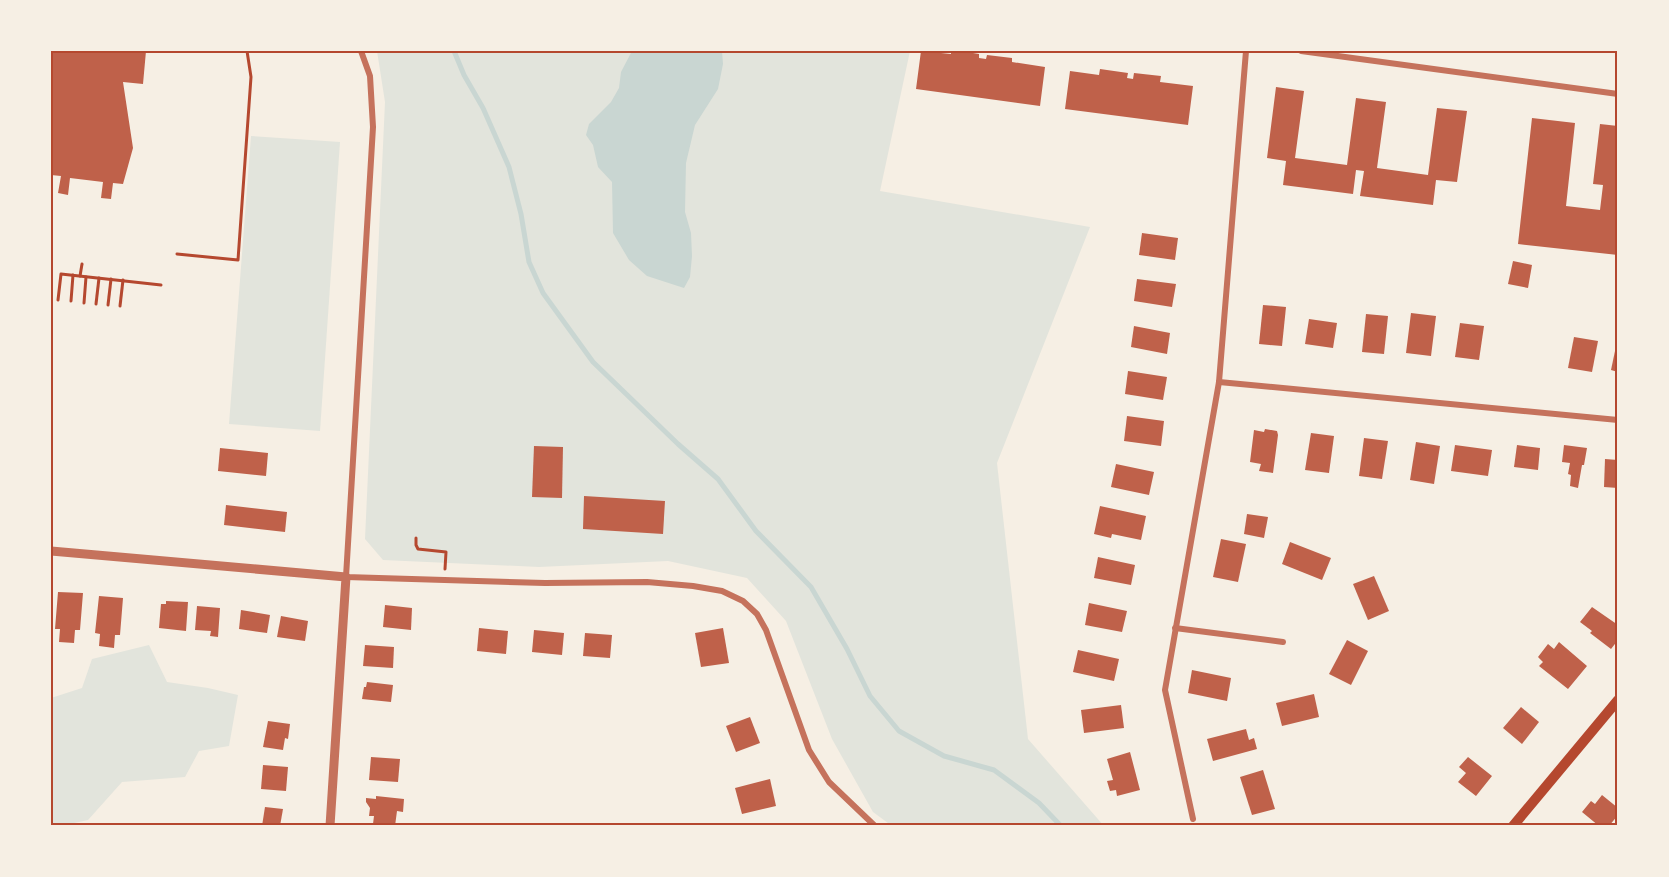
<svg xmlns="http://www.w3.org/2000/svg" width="1669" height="877" viewBox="0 0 1669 877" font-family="'Sofia Sans Condensed',sans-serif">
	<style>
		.green { fill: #e2e4dc }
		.water { fill: #c9d6d2 }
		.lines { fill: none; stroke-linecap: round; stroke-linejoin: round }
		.stream { stroke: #c9d6d2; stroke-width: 5 }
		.building { fill: #bf614a }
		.path { stroke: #b5482f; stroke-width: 3 }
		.minor { stroke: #c5725c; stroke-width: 6 }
		.tertiary { stroke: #c5725c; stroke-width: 9 }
		.secondary { stroke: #b5482f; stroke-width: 10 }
		.neatline { fill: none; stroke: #b5482f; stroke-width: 2 }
	</style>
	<rect width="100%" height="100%" fill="#f6efe4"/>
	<g class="green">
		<polygon points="377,51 910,51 880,191 1090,227 997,463 1028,739 1104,826 892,826 873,812 832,739 786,621 747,578 668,561 539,567 383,560 365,539 385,102"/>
		<polygon points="251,136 340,142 320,431 229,424"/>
		<polygon points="149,645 167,682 208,688 238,695 229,746 199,751 185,777 122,782 88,820 60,826 51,826 51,698 82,688 92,659"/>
	</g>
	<polygon class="water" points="632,51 722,51 723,64 718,89 695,125 686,163 685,212 691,233 692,256 690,277 684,288 647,276 629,260 613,233 612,182 598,167 593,145 586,135 589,124 611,102 619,88 621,72"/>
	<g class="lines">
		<polyline class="stream" points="454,51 464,75 483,108 509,167 521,214 529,262 543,293 593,362 678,444 718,479 756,531 811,587 847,649 870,696 899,731 944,756 994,770 1039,803 1061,826"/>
	</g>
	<g class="building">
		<polygon points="51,51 146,51 143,84 123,82 133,148 123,184 113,183 111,199 101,198 103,182 70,178 68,195 58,193 61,176 51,175"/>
		<polygon points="921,51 951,54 951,51 961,51 979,54 979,58 986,59 987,55 1012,58 1012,62 1045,67 1040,106 916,89"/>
		<polygon points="1100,69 1128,73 1127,78 1133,79 1134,73 1161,76 1160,82 1193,86 1188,125 1065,109 1070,71 1099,75"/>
		<polygon points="1276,87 1304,91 1295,158 1347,165 1356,98 1386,102 1377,168 1428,175 1437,108 1467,111 1457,182 1436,180 1433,205 1360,196 1364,171 1356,170 1353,194 1283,185 1286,161 1267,158"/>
		<polygon points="1532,118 1575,123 1566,206 1600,210 1603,185 1593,184 1600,124 1618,126 1618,255 1518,244"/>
		<polygon points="1142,233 1178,238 1175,260 1139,255"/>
		<polygon points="1513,261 1532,265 1528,288 1508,284"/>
		<polygon points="1137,279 1176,284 1172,307 1134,301"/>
		<polygon points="1263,305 1286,307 1282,346 1259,344"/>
		<polygon points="1411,313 1436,316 1431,356 1406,353"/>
		<polygon points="1366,314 1388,316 1384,354 1362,352"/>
		<polygon points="1309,319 1337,323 1333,348 1305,344"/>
		<polygon points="1460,323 1484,326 1479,360 1455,357"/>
		<polygon points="1134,326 1170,333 1167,354 1131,347"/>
		<polygon points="1574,337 1598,341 1592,372 1568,368"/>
		<polygon points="1615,351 1618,351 1618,372 1611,370"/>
		<polygon points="1128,371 1167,377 1163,400 1125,394"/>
		<polygon points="1127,416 1164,421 1161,446 1124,441"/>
		<polygon points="1265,429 1277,431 1278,435 1273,473 1259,471 1261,464 1250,462 1254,430 1264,432"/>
		<polygon points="1311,433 1334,436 1329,473 1305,470"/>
		<polygon points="1364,438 1388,441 1382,479 1359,476"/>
		<polygon points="1416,442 1440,446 1434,484 1410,480"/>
		<polygon points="1455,445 1492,450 1488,476 1451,471"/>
		<polygon points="1517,445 1540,448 1538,470 1514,467"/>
		<polygon points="1564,445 1587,448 1584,465 1582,465 1578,488 1570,486 1571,475 1568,474 1570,463 1562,462"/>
		<polygon points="534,446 563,447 562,498 532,497"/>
		<polygon points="220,448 268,453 266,476 218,471"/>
		<polygon points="1605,459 1618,460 1618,488 1604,487"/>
		<polygon points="1116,464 1154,472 1149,495 1111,487"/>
		<polygon points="584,496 665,501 663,534 583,529"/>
		<polygon points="226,505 287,512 285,532 224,525"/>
		<polygon points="1100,506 1146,516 1141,540 1112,534 1111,538 1094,534"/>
		<polygon points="1247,514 1268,517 1264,538 1244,534"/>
		<polygon points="1221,539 1246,544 1238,582 1213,577"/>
		<polygon points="1290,542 1331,558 1322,580 1282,564"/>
		<polygon points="1098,557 1135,565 1131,585 1094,578"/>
		<polygon points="1374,576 1389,611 1368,620 1353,584"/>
		<polygon points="58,592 83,593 80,630 75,630 74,643 59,642 60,629 55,629"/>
		<polygon points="99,596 123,598 120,635 115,635 114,648 99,646 100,634 95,633"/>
		<polygon points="166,601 188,602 186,631 159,628 161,604 166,604"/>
		<polygon points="1089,603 1127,611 1122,632 1085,625"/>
		<polygon points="385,605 412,608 411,630 383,627"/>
		<polygon points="197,606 220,608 218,637 210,636 211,631 195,630"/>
		<polygon points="1592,607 1618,625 1618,640 1611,649 1590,633 1592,631 1580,622"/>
		<polygon points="241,610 270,615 267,633 239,629"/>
		<polygon points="281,616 308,621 305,641 277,637"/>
		<polygon points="479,628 508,631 506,654 477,651"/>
		<polygon points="723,628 729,663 701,667 695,633"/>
		<polygon points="534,630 564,633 562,655 532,652"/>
		<polygon points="585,633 612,635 610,658 583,656"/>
		<polygon points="1347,640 1368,651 1351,685 1329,674"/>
		<polygon points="1559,642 1587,666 1568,689 1539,666 1543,662 1538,657 1548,644 1554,649"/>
		<polygon points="365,645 394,647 393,668 363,666"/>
		<polygon points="1078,650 1119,659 1114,681 1073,672"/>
		<polygon points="1192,670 1231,678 1227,701 1188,693"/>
		<polygon points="367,682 393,685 391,702 362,699 364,687 366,687"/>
		<polygon points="1314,694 1319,717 1282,726 1276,703"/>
		<polygon points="1121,705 1124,728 1084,733 1081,710"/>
		<polygon points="1521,707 1539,722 1522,744 1503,728"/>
		<polygon points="750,717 760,743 736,752 726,726"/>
		<polygon points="268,721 290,724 288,739 285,738 283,750 263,747"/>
		<polygon points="1246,729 1249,740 1254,738 1257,749 1213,761 1207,739"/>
		<polygon points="1130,752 1140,790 1117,796 1116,790 1110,791 1107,781 1113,780 1107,759"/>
		<polygon points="371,757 400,759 398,782 369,780"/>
		<polygon points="1468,757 1492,776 1476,796 1458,782 1466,773 1459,767"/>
		<polygon points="263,765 288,767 286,791 261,789"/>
		<polygon points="1263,770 1275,809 1252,815 1240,777"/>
		<polygon points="770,779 776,806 742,814 735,788"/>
		<polygon points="1602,795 1618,808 1618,815 1609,826 1599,826 1582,812 1591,801 1595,804"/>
		<polygon points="376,796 404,799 403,812 397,811 395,826 373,824 374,816 369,816 370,808 366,802 366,798 376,799"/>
		<polygon points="265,807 283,809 280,826 262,826"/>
	</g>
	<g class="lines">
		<g class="path">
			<polyline points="177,254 238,260 251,77 247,51"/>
			<polyline points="80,276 82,264"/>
			<polyline points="58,300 61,274 161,285"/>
			<polyline points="71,301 73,275"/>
			<polyline points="84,303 86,277"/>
			<polyline points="96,304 99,278"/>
			<polyline points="108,305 111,279"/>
			<polyline points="120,306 123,280"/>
			<polyline points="416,538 416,545 418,549 446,552 445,569"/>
		</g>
		<g class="minor">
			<polyline points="361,51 370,76 373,127 346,577 545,583 647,582 693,586 722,591 743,601 757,614 766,630 809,750 829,782 875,826"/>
			<polyline points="1301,51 1618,94"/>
			<polyline points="1219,382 1618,420"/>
			<polyline points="1175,628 1283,642"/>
			<polyline points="1193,819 1165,690 1219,382 1246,51"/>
		</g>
		<polyline class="tertiary" points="51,551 346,577 330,826"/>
		<polyline class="secondary" points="1513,826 1618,700"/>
	</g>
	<rect width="1669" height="877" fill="none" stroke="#f6efe4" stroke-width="105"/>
	<rect x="52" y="52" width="1564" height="772" class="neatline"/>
</svg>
